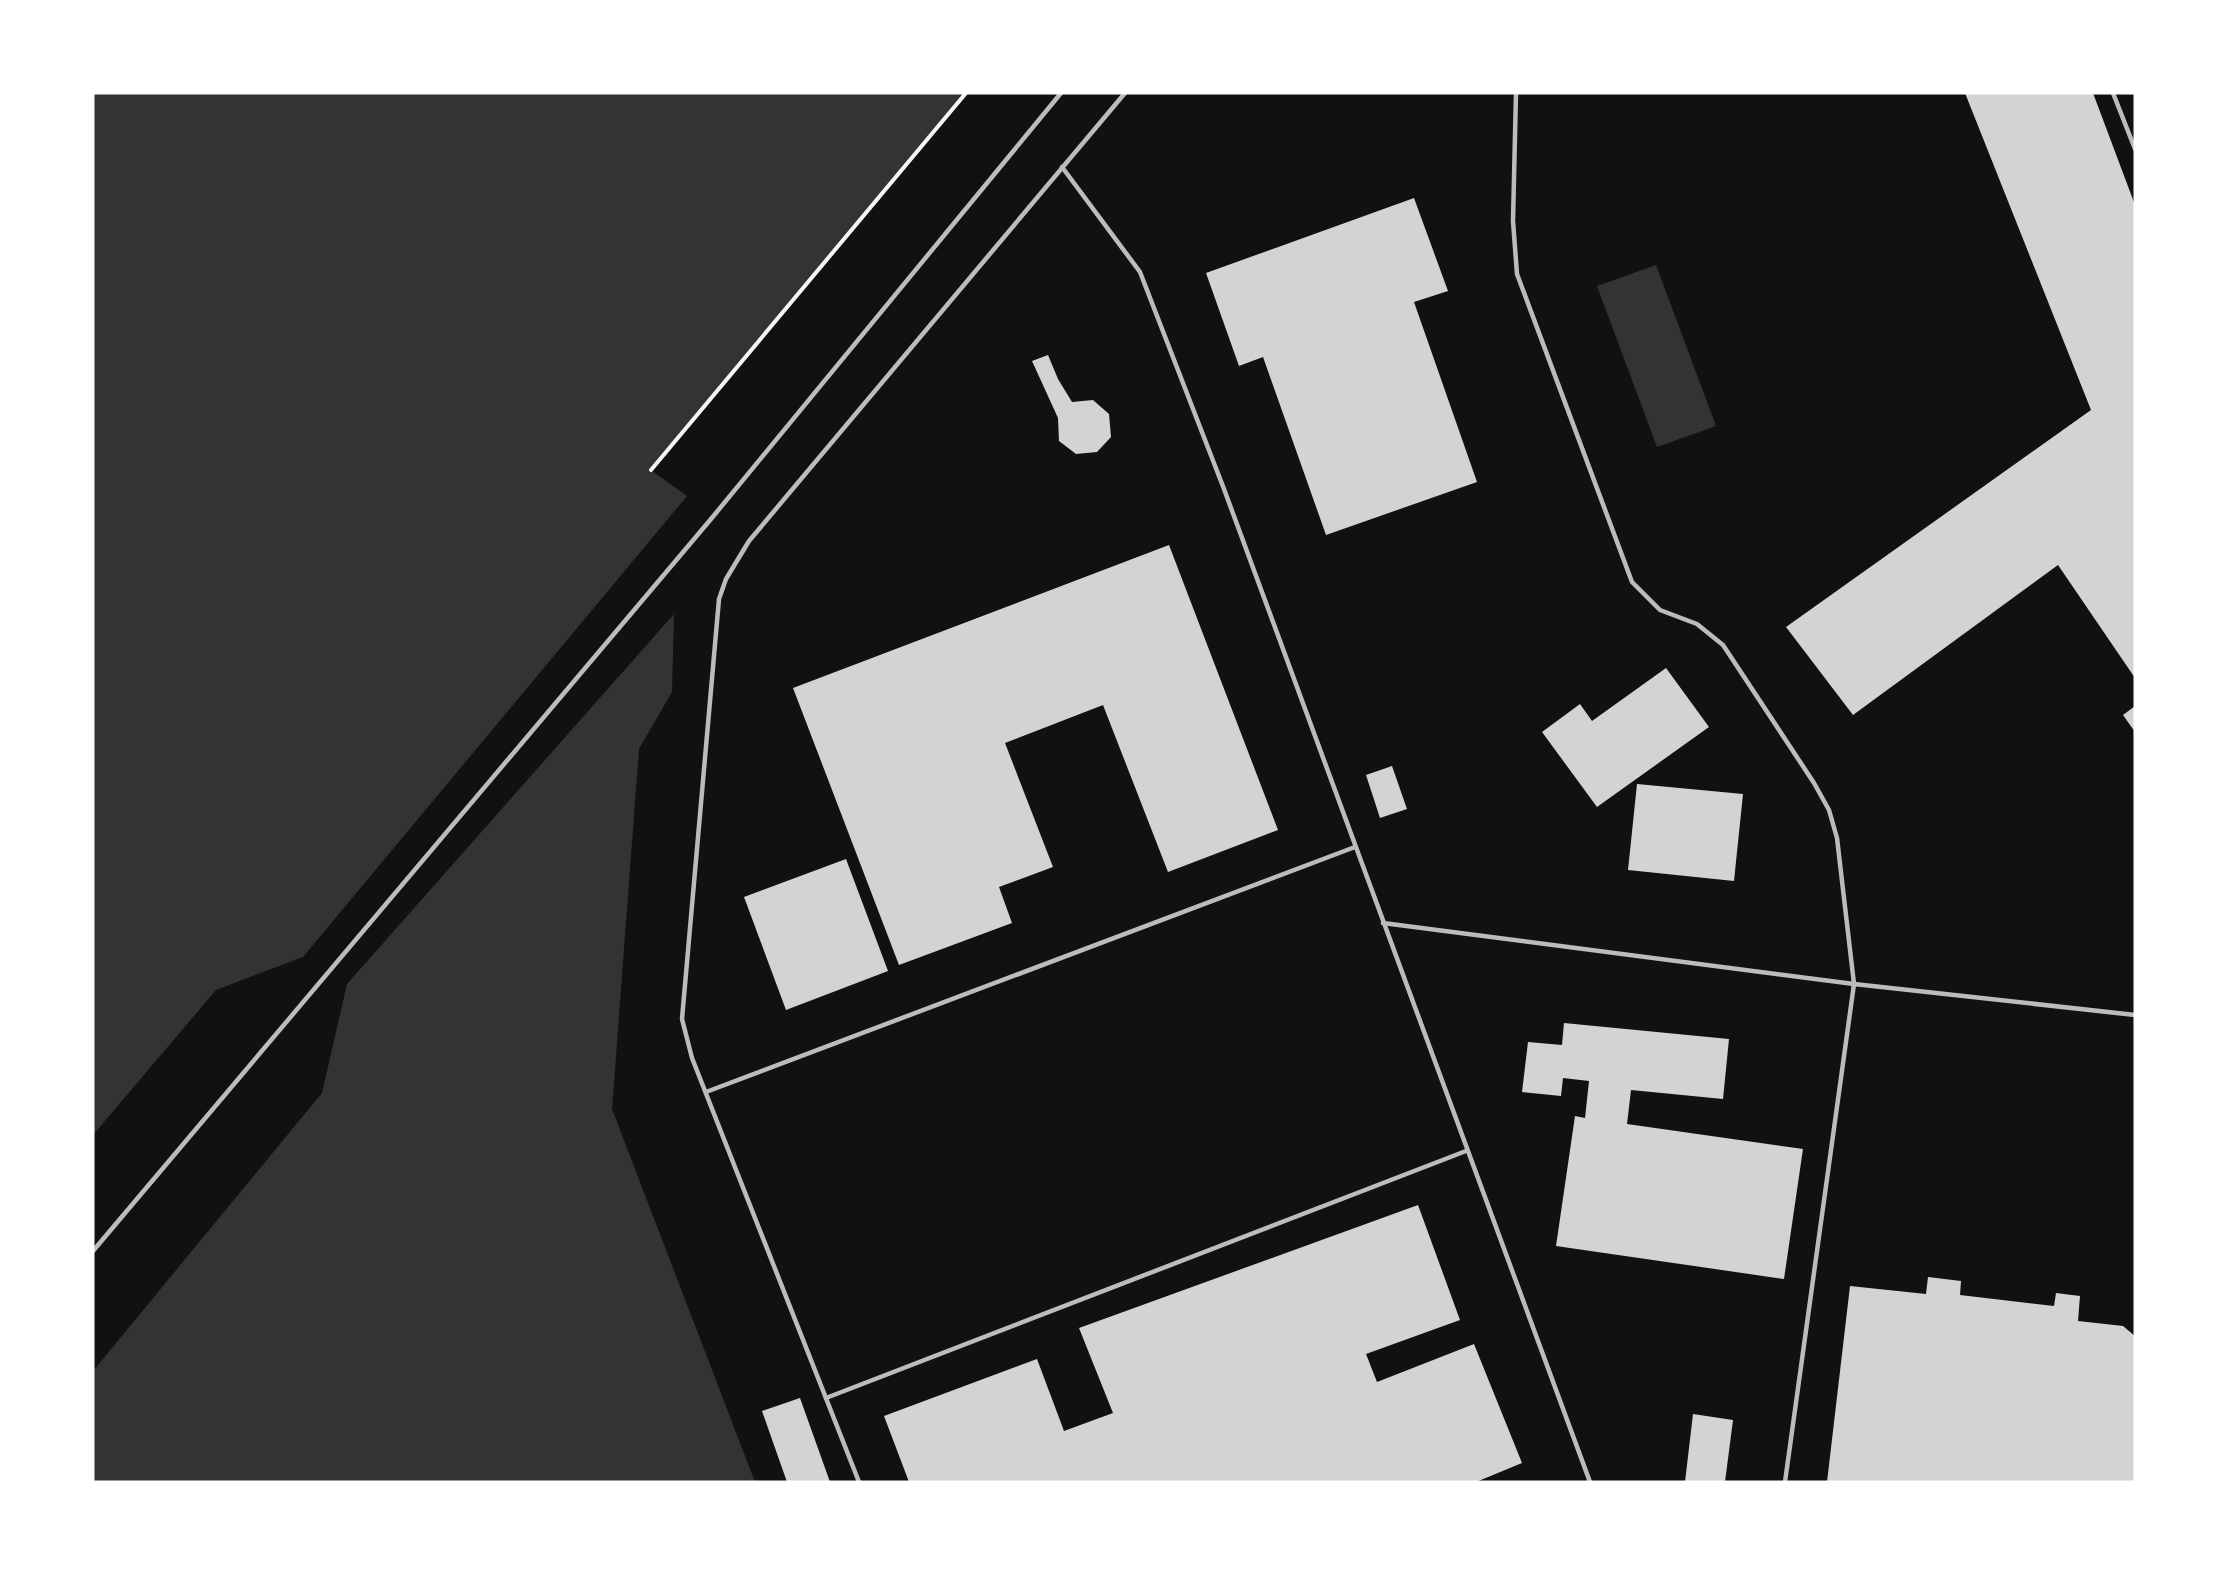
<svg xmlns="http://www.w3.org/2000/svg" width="2228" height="1575" viewBox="0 0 2228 1575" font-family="'DM Sans',sans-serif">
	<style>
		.water { fill: #333 }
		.pier { fill: #111 }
		.building { fill: #d3d3d3 }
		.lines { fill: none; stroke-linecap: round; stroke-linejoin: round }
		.path { stroke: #f5f5f5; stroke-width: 4 }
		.service { stroke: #bcbcbc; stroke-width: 4.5 }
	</style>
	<rect width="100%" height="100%" fill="#111"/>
	<g class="water">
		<polygon points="93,93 966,93 651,470 687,496 734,538 674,614 672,692 639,749 612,1109 755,1482 93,1482"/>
		<polygon points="1656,265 1716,426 1657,447 1597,286"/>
	</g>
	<polygon class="pier" points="687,496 734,538 674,614 347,984 322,1093 93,1371 93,1135 216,990 303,957"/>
	<g class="building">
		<polygon points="1965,93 2093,93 2135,205 2135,678 2058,565 1853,715 1786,627 2091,410"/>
		<polygon points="1414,198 1448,291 1414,302 1477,482 1326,535 1263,357 1239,366 1206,273"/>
		<polygon points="1048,355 1058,379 1072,402 1093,400 1109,414 1111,437 1097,452 1076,454 1059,441 1058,418 1032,361"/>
		<polygon points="1169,545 1278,830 1168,872 1103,705 1005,743 1053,867 999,887 1012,923 899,965 793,688"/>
		<polygon points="1666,668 1709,727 1597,807 1542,732 1580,704 1592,721"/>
		<polygon points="2135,706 2135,732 2123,715"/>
		<polygon points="1392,766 1407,809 1380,818 1366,775"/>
		<polygon points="1637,784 1743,794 1734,881 1628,870"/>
		<polygon points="846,859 888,971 786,1010 744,897"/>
		<polygon points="1564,1023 1729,1039 1723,1099 1631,1090 1627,1124 1803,1149 1784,1279 1556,1246 1575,1116 1585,1118 1589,1081 1563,1078 1561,1096 1522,1092 1528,1042 1562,1045"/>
		<polygon points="1418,1205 1460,1320 1366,1354 1377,1382 1474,1344 1522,1463 1476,1482 909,1482 884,1416 1037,1359 1064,1431 1113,1413 1079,1328"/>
		<polygon points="1928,1277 1961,1281 1960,1295 2054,1306 2056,1293 2080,1296 2078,1321 2123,1326 2135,1336 2135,1482 1827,1482 1850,1286 1926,1294"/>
		<polygon points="800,1398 830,1482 787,1482 762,1411"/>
		<polygon points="1693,1414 1733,1420 1725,1482 1685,1482"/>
	</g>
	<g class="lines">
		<polyline class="path" points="651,470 966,93"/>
		<g class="service">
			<polyline points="1516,93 1513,221 1517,274 1632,582 1660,610 1697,624 1723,645 1814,783 1829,810 1837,838 1854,984 1785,1482"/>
			<polyline points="2113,93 2135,149"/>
			<polyline points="1062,167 1140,272 1224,489 1590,1482"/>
			<polyline points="1383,923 1854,984 2135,1015"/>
			<polyline points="706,1092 1355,847"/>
			<polyline points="93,1251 711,519 1061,93"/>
			<polyline points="826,1398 1466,1151"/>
			<polyline points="859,1482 692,1058 682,1019 719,599 726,579 749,541 1125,93"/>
		</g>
	</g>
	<rect width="2228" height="1575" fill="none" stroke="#ffffff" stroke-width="189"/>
</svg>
